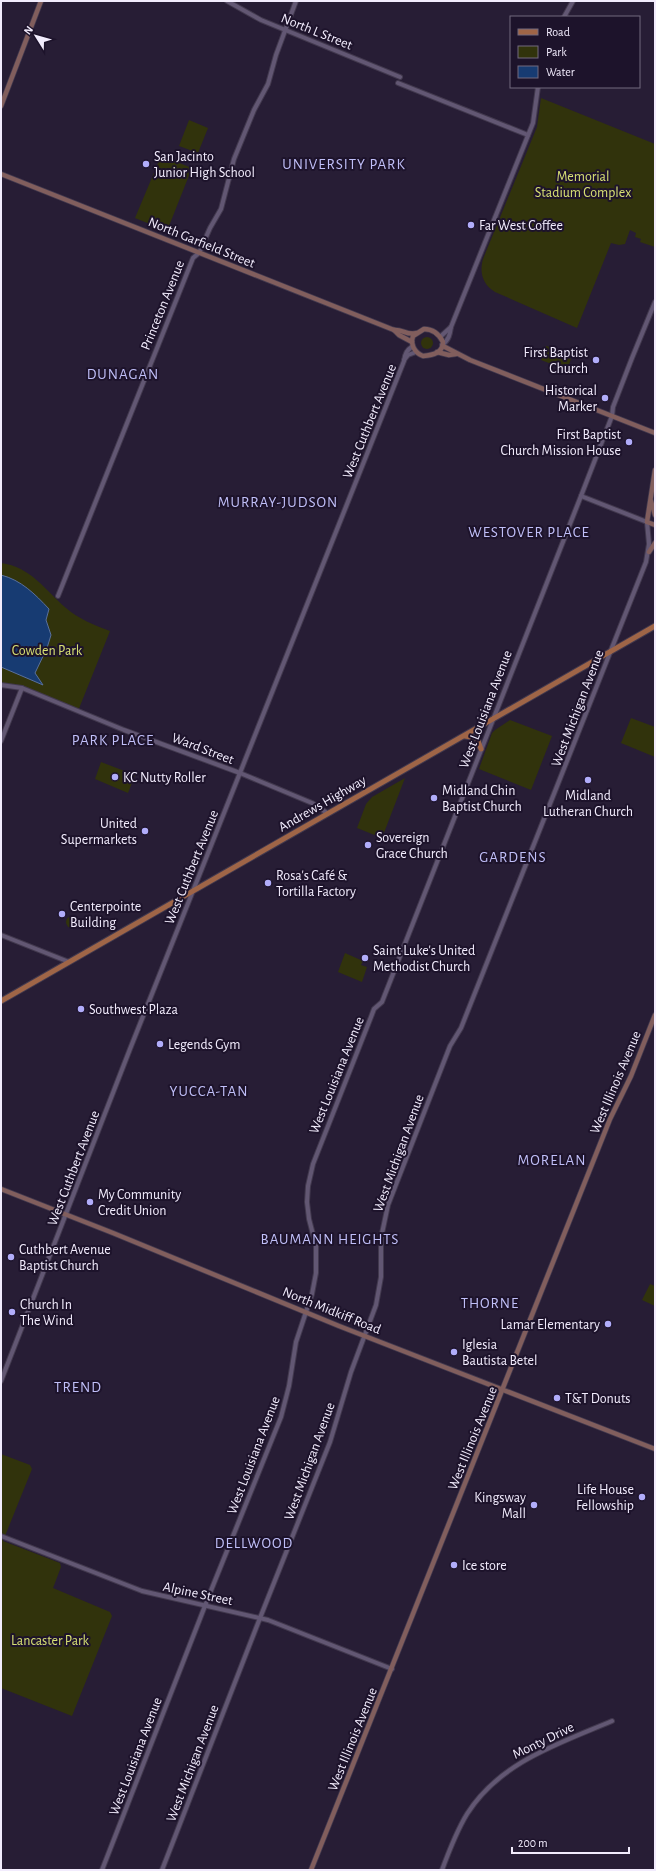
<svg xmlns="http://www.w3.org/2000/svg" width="656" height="1871" viewBox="0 0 656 1871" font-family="'Alegreya Sans',sans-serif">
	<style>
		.green { fill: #31330c }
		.water { fill: #173b72; stroke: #59709c }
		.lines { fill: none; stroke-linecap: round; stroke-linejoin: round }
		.tertiary-casing { stroke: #42394e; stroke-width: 6 }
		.secondary-casing { stroke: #42394e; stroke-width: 6 }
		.primary-casing { stroke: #42394e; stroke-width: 7 }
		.tertiary { stroke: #625773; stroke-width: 4 }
		.secondary { stroke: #815e5d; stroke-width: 4.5 }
		.primary { stroke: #9f6547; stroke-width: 5 }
		.poi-dot { fill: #b1adfa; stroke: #1d132b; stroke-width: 1.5 }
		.labels { text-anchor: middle; stroke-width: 4; stroke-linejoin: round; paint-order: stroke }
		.street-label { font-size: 14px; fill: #f2ecfd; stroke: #1d132b }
		.poi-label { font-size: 14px; fill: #f2ecfd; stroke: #1d132b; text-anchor: start }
		.park-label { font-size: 14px; fill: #d7e073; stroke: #1d132b }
		.neighbourhood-label { font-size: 15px; letter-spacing: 1px; fill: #c0bff8; stroke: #1d132b }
	</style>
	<rect width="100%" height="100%" fill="#271d35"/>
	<g class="green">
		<path d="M541 98 655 144V247L640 242 641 239 635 237 636 233 630 230 625 244 619 245 611 243 577 328 495 292C483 285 479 273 483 259L537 127Z"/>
		<polygon points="189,120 208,128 198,153 179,146"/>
		<polygon points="161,156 192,168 167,231 135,218"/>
		<circle cx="427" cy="343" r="6"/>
		<polygon points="546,346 550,347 549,351 571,359 567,370 541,360"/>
		<path d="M1 563C31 567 44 589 66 608 79 619 94 625 110 631L78 711 22 689 1 685Z"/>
		<polygon points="631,718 655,727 655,757 621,743"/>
		<polygon points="510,720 552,736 531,790 479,769 492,733 495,730"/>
		<polygon points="101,762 135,775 128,793 95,779"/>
		<polygon points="405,778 382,838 357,828 366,804 372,797"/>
		<circle cx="72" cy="922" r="6"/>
		<polygon points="345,953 363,961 361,965 367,967 362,982 338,972"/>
		<polygon points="650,1284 655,1286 655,1306 642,1300"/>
		<polygon points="1,1454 30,1465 32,1469 3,1541 60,1563 61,1567 53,1588 110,1612 112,1616 72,1716 1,1688"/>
	</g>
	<path class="water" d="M1 575C21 580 35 594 49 609L46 620 51 635 47 648 35 673 43 685 1 667Z"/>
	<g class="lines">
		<defs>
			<g id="tertiary">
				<polyline points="227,1 261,20 400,77"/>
				<polyline points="564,17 573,1"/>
				<polyline points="398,83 528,135"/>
				<polyline points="440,337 451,327"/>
				<path d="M442 345C449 340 450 334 451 327L533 123 538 87"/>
				<polyline points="404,360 408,355 416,352"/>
				<polyline points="58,596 193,258 199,253 210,228 221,209 234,159 254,110 268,84 276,55 296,1"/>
				<polyline points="1,685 22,688 124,730 240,773 312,803 327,813"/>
				<polyline points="1,741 22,688"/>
				<polyline points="1,935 69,962"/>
				<path d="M1 1381 130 1049 404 361C405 353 407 350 413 346"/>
				<polyline points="1,1536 142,1591 268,1620 392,1669"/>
				<polyline points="102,1870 210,1593 281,1417 289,1386 296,1342 312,1294 316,1273 316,1246 309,1219 307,1202 308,1186 313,1164 371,1017 374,1009 382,1002 581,496 612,416 613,407 632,358 655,302"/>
				<polyline points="162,1870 260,1618 330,1442 351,1372 376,1305 381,1277 381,1238 388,1205 450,1046 461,1028 646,562 649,544 647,522 581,496"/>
				<path d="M442 1870C449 1851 456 1832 467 1814 500 1762 558 1744 612 1721"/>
			</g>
			<g id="secondary">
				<polyline points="1,106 41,1"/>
				<path d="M1 174 394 330C402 329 408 336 416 333"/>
				<path d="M424 329C433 329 439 334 443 342 443 353 433 355 423 356 415 353 410 345 413 336Z"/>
				<polyline points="394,330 399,335 412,342"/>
				<polyline points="443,346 470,360 655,433"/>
				<polyline points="437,352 449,355 456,354"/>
				<polyline points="655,470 647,522 655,525"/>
				<polyline points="651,501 655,515"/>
				<polyline points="649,552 655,543"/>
				<polyline points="1,1189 113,1233 339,1326 655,1449"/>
				<polyline points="311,1870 610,1119 631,1076 655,1015"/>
			</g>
			<g id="primary">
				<polyline points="465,736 477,738 481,749"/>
				<polyline points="1,1001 655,626"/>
			</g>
		</defs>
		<use href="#tertiary" class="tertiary-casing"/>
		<use href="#secondary" class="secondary-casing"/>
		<use href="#primary" class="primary-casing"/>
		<use href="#tertiary" class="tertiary"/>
		<use href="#secondary" class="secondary"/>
		<use href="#primary" class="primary"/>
	</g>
	<g class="poi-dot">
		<circle cx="146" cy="164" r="4"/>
		<circle cx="471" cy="225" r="4"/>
		<circle cx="596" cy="360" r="4"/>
		<circle cx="605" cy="398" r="4"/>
		<circle cx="629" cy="442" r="4"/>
		<circle cx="115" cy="777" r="4"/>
		<circle cx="588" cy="780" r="4"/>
		<circle cx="434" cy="798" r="4"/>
		<circle cx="145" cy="831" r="4"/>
		<circle cx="368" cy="845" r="4"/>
		<circle cx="268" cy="883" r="4"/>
		<circle cx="62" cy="914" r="4"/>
		<circle cx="365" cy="958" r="4"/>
		<circle cx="81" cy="1009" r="4"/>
		<circle cx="160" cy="1044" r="4"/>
		<circle cx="90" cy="1202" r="4"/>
		<circle cx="11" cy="1257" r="4"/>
		<circle cx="12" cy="1312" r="4"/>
		<circle cx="608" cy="1324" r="4"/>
		<circle cx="454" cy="1352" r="4"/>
		<circle cx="557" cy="1398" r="4"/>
		<circle cx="642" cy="1497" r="4"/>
		<circle cx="534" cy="1505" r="4"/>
		<circle cx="454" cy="1565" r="4"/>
	</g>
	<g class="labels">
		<g class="street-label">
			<text transform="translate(317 31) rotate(22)" y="5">North L Street</text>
			<text transform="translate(202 242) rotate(22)" y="5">North Garfield Street</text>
			<text transform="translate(162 305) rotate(-68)" y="5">Princeton Avenue</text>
			<text transform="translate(369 421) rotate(-68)" y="5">West Cuthbert Avenue</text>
			<text transform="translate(577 708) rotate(-69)" y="5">West Michigan Avenue</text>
			<text transform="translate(485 709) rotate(-69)" y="5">West Louisiana Avenue</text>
			<text transform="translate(203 748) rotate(21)" y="5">Ward Street</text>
			<text transform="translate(322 803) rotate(-30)" y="5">Andrews Highway</text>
			<text transform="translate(191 867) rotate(-68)" y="5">West Cuthbert Avenue</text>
			<text transform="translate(336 1075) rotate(-68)" y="5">West Louisiana Avenue</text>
			<text transform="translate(615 1082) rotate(-67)" y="5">West Illinois Avenue</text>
			<text transform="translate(398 1153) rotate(-70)" y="5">West Michigan Avenue</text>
			<text transform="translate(73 1168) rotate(-69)" y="5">West Cuthbert Avenue</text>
			<text transform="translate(332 1310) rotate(22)" y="5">North Midkiff Road</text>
			<text transform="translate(472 1438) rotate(-68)" y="5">West Illinois Avenue</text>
			<text transform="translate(253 1455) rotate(-69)" y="5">West Louisiana Avenue</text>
			<text transform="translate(309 1461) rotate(-70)" y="5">West Michigan Avenue</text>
			<text transform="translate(198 1593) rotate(12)" y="5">Alpine Street</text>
			<text transform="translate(352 1739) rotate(-68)" y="5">West Illinois Avenue</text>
			<text transform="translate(543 1740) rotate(-26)" y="5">Monty Drive</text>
			<text transform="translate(135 1756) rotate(-69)" y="5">West Louisiana Avenue</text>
			<text transform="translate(192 1763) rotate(-69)" y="5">West Michigan Avenue</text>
		</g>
		<g class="poi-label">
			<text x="154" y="161">San Jacinto<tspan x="154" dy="16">Junior High School</tspan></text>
			<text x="479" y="230">Far West Coffee</text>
			<text x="588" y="357" text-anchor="end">First Baptist<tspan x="588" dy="16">Church</tspan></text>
			<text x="597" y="395" text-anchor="end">Historical<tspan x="597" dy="16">Marker</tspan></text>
			<text x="621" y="439" text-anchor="end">First Baptist<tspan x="621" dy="16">Church Mission House</tspan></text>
			<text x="123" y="782">KC Nutty Roller</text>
			<text x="442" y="795">Midland Chin<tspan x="442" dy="16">Baptist Church</tspan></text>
			<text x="588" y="800" text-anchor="middle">Midland<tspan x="588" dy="16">Lutheran Church</tspan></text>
			<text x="137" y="828" text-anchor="end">United<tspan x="137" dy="16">Supermarkets</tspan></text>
			<text x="376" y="842">Sovereign<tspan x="376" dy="16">Grace Church</tspan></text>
			<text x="276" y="880">Rosa's Café &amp;<tspan x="276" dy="16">Tortilla Factory</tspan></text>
			<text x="70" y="911">Centerpointe<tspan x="70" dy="16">Building</tspan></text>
			<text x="373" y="955">Saint Luke's United<tspan x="373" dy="16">Methodist Church</tspan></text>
			<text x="89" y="1014">Southwest Plaza</text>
			<text x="168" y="1049">Legends Gym</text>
			<text x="98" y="1199">My Community<tspan x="98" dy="16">Credit Union</tspan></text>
			<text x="19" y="1254">Cuthbert Avenue<tspan x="19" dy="16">Baptist Church</tspan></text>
			<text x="20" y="1309">Church In<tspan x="20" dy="16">The Wind</tspan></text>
			<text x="600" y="1329" text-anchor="end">Lamar Elementary</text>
			<text x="462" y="1349">Iglesia<tspan x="462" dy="16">Bautista Betel</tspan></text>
			<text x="565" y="1403">T&amp;T Donuts</text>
			<text x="634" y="1494" text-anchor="end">Life House<tspan x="634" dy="16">Fellowship</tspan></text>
			<text x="526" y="1502" text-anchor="end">Kingsway<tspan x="526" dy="16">Mall</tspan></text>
			<text x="462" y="1570">Ice store</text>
		</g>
		<g class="park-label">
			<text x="583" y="181">Memorial<tspan x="583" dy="16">Stadium Complex</tspan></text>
			<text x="47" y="655">Cowden Park</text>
			<text x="50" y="1645">Lancaster Park</text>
		</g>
		<g class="neighbourhood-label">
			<text x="344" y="169">UNIVERSITY PARK</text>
			<text x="123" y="379">DUNAGAN</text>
			<text x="278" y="507">MURRAY-JUDSON</text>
			<text x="529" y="537">WESTOVER PLACE</text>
			<text x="113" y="745">PARK PLACE</text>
			<text x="513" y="862">GARDENS</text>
			<text x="209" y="1096">YUCCA-TAN</text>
			<text x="552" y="1165">MORELAN</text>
			<text x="330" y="1244">BAUMANN HEIGHTS</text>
			<text x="490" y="1308">THORNE</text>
			<text x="78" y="1392">TREND</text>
			<text x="254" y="1548">DELLWOOD</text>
		</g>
	</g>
	<rect width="656" height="1871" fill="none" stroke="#f2ecfd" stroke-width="4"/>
	<rect x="510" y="16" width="130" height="72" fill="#1d132b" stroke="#726a7f"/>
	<rect x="518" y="29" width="20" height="6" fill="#9f6547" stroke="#726a7f"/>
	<text x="546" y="36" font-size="12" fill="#f2ecfd">Road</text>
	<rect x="518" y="46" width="20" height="12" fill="#31330c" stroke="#726a7f"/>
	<text x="546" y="56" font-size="12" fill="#f2ecfd">Park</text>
	<rect x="518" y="66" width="20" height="12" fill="#173b72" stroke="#726a7f"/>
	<text x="546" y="76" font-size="12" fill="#f2ecfd">Water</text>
	<g transform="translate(36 36) rotate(307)" stroke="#1d132b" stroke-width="3" paint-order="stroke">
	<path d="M0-3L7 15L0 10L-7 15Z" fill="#f2ecfd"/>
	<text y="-6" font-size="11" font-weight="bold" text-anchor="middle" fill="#f2ecfd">N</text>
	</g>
	<path d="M512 1847v6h117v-6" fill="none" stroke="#f2ecfd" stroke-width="2"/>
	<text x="518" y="1847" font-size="12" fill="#f2ecfd" stroke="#1d132b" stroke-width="3" paint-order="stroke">200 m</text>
</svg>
